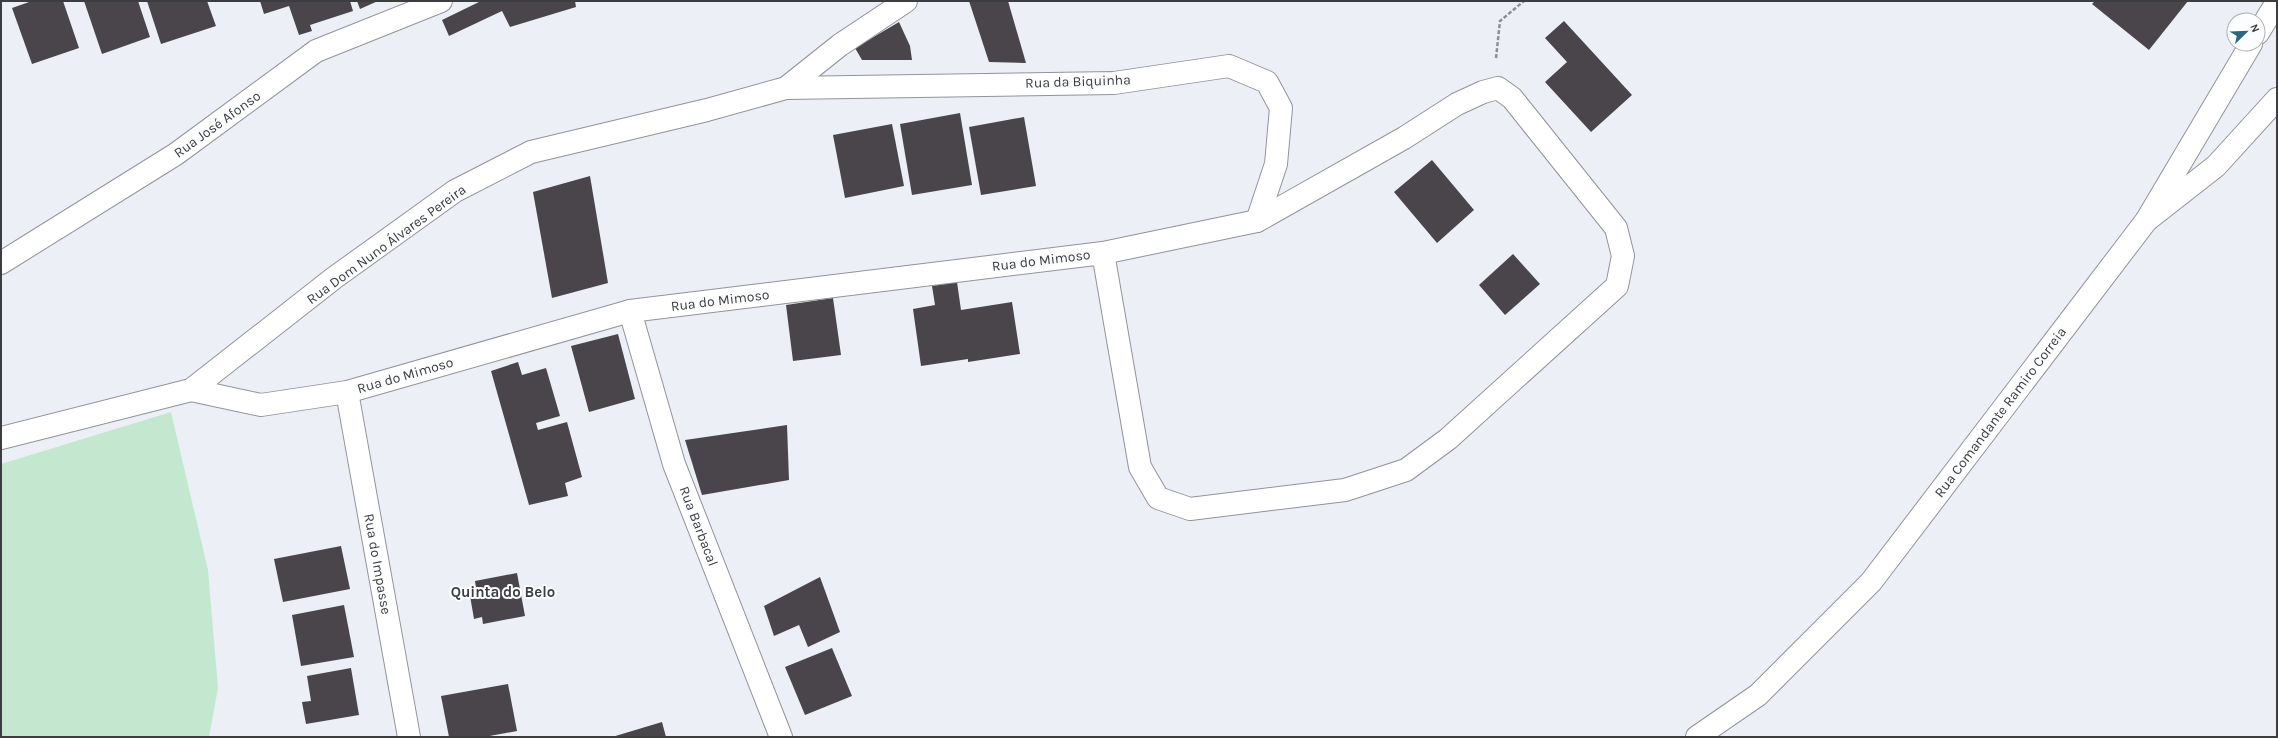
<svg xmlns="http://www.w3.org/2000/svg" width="2278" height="738" viewBox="0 0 2278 738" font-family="Karla,sans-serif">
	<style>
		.green { fill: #c4e7cf }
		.building { fill: #49454b }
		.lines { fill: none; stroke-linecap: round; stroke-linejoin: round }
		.minor-casing { stroke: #92939b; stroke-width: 24 }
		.tertiary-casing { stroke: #92939b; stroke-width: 24 }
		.path { stroke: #8d8f94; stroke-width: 2.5; stroke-dasharray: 4 2; stroke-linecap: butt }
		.minor { stroke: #fff; stroke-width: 22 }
		.tertiary { stroke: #fff; stroke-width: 22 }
		.labels { text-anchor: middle; stroke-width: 4; stroke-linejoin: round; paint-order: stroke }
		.street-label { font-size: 14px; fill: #3c3d40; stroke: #fcfdfe }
		.neighbourhood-label { font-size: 15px; font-weight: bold; fill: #3d3e45; stroke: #fcfdfe }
	</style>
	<rect width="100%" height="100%" fill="#edeff7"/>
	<polygon class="green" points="171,412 208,570 218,688 209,737 1,737 1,464"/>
	<g class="building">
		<polygon points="32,1 63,1 79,48 32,64 12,8"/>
		<polygon points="84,1 138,1 150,37 102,54"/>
		<polygon points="147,1 207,1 216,26 161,44"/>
		<polygon points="260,1 350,1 353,11 310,25 312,31 299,35 289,6 264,14"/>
		<polygon points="357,1 378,1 360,9"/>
		<polygon points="481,1 575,1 576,7 510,27 502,11 449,36 442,20"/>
		<polygon points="969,1 1008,1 1026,63 989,62"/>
		<polygon points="2095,1 2188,1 2149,50 2092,4"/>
		<polygon points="1564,21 1632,95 1591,132 1545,82 1567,62 1545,38"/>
		<polygon points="899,22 910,46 912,60 862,60 855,48"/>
		<polygon points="960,113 972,185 912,195 900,124"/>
		<polygon points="1024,117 1036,186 981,195 969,127"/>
		<polygon points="892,124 904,186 845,198 833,135"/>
		<polygon points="1432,160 1474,210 1437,243 1394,192"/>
		<polygon points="590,176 608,283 552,298 533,192"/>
		<polygon points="1513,254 1540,284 1505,315 1479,285"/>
		<polygon points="957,282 961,310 1012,302 1020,354 968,362 968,359 921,366 913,309 935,305 932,286"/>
		<polygon points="833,298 841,355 793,361 786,305"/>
		<polygon points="618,334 635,399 589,412 571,346"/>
		<polygon points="518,362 522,375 546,368 560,416 536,423 538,430 567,422 582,477 565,483 568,496 529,505 491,371"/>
		<polygon points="787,425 789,480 702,495 685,440"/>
		<polygon points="341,546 350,589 283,602 274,559"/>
		<polygon points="517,573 525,616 483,624 482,617 474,619 469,590 476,588 475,581"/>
		<polygon points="820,577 840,632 808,647 799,625 774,636 764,606"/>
		<polygon points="344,605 354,657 301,666 292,615"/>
		<polygon points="832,648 852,696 805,715 785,667"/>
		<polygon points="351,668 359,715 306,724 302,702 311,701 307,676"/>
		<polygon points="508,684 517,731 484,737 449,737 441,696"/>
		<polygon points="662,722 666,737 612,737"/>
	</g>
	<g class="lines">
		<defs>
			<g id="minor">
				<polyline points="786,88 1114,83 1229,66 1267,82 1281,108 1276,164 1257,221"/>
				<polyline points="2147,220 2216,166 2277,99"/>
				<polyline points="1,263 176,154 316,51 441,1"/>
				<polyline points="630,311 674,464 781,737"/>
				<polyline points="191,390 261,405 347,392 630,311 1103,253 1257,221 1404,138 1457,104 1483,92 1498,88 1512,98 1616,228 1623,256 1617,286 1448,439 1406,470 1345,490 1190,509 1158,498 1140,467 1103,253"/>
				<polyline points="347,392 409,737"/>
				<polyline points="1,438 191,390 334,278 455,191 531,152 707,110 786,88 840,45 906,1"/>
			</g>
			<g id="tertiary">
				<polyline points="2258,33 2277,2"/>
				<polyline points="1697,737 1758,695 1871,582 2146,221 2251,44"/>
			</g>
		</defs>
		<use href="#minor" class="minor-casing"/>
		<use href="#tertiary" class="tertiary-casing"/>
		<polyline class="path" points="1496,58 1500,21 1524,1"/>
		<use href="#minor" class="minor"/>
		<use href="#tertiary" class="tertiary"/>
	</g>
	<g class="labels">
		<g class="street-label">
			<text transform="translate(1078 81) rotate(-2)" y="5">Rua da Biquinha</text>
			<text transform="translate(217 124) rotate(-36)" y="5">Rua José Afonso</text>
			<text transform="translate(386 244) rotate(-36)" y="5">Rua Dom Nuno Álvares Pereira</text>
			<text transform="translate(1041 260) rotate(-7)" y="5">Rua do Mimoso</text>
			<text transform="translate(720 300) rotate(-7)" y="5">Rua do Mimoso</text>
			<text transform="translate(405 375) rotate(-16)" y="5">Rua do Mimoso</text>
			<text transform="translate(2000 412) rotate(-53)" y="5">Rua Comandante Ramiro Correia</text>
			<text transform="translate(699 526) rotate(69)" y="5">Rua Barbacal</text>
			<text transform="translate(378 564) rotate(80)" y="5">Rua do Impasse</text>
		</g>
		<g class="neighbourhood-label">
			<text x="503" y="597">Quinta do Belo</text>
		</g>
	</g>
	<rect width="2278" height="738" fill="none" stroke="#3c3d40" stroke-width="4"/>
	<g transform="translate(2246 32) rotate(67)"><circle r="19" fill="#fcfdfe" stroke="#afb0b2"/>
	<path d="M0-3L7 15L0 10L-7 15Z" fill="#2c677f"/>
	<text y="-6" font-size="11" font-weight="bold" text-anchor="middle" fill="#3c3d40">N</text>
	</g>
</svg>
